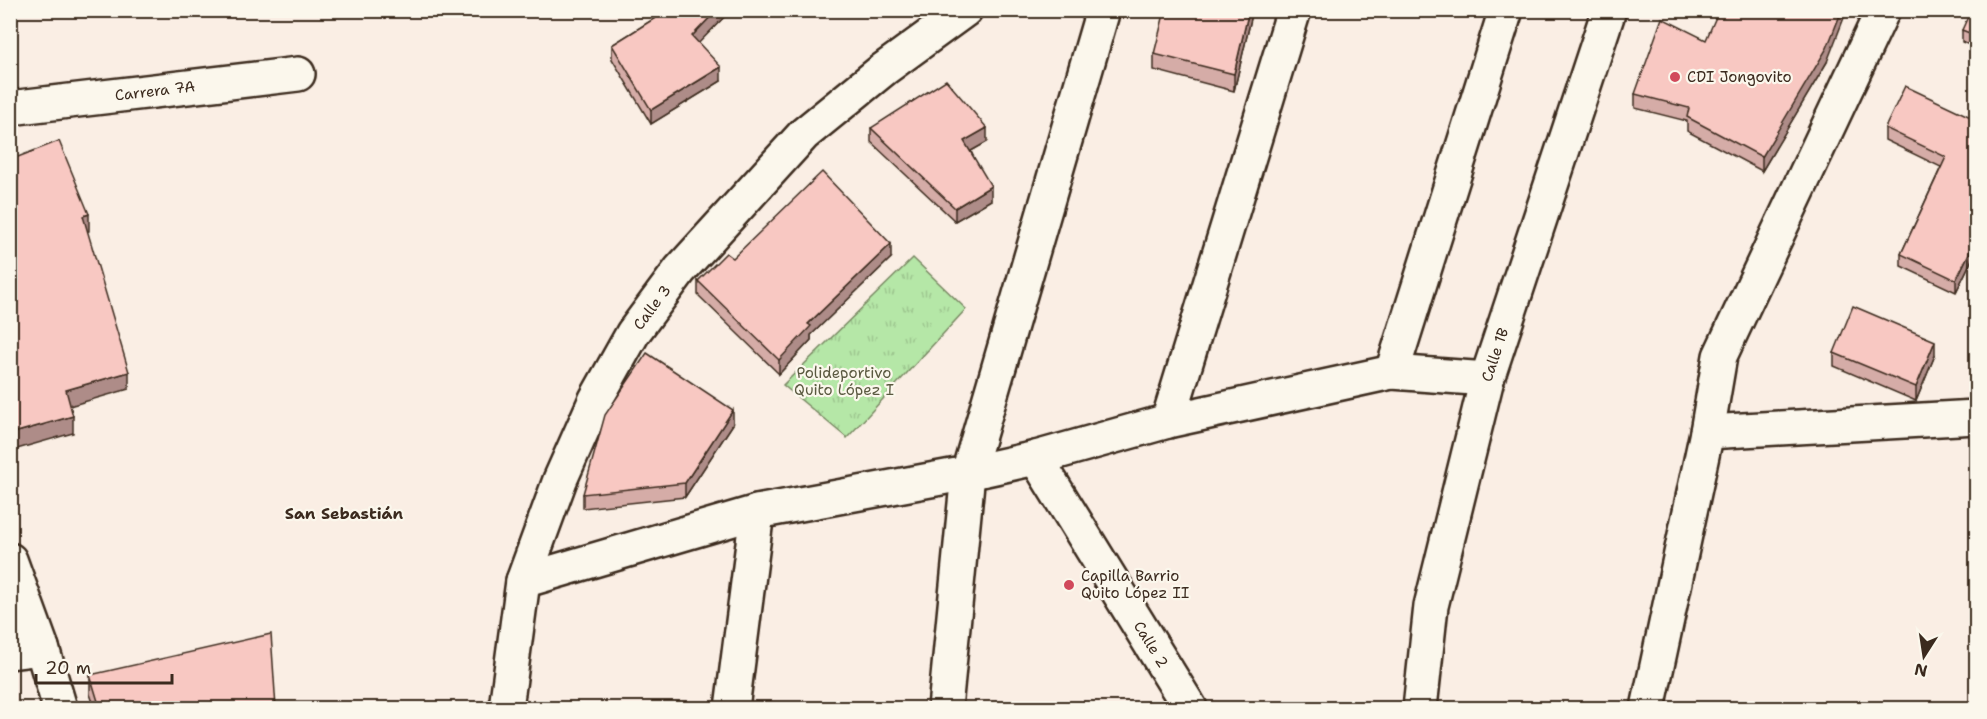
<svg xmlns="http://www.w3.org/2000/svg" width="1987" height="719" viewBox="0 0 1987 719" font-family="'Shantell Sans',sans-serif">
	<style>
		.park { fill: url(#park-tufts); stroke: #788862; stroke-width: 1.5 }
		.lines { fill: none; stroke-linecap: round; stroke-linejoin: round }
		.minor-casing { stroke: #3b2a1e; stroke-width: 38 }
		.minor { stroke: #fbf7ec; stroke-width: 33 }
		.wall { fill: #d5aca7; stroke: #3b2a1e; stroke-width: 1.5 }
		.shaded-wall { fill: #ae8c88; stroke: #3b2a1e; stroke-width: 1.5 }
		.building { fill: #f8c8c2; stroke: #3b2a1e; stroke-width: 1.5 }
		.poi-dot { fill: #d1495b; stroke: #fbf7ec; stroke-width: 2 }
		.labels { text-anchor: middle; stroke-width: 4.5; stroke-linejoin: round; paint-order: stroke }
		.poi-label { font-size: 15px; fill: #3b2a1e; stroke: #fbf7ec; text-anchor: start }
		.street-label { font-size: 15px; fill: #3b2a1e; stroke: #fbf7ec }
		.park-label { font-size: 15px; fill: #5a5940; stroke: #fbf7ec }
		.neighbourhood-label { font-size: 16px; font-weight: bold; fill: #3b2a1e; stroke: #fbf7ec }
	</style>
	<defs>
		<pattern id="park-tufts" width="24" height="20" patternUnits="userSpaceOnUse" patternTransform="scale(1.5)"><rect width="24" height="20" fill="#b5e7a7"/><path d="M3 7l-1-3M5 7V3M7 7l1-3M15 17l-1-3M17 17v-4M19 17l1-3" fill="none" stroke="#9dc68f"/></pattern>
	</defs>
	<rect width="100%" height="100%" fill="#faeee4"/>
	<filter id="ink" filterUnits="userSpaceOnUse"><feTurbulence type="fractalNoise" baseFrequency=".0167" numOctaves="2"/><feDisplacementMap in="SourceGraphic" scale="12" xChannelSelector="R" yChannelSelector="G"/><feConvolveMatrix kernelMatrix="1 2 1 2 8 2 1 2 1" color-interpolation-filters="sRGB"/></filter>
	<g filter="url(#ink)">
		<polygon class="park" points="913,258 966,309 847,438 783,385"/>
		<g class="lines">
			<defs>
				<g id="minor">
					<path id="s1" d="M10 108 298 74"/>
					<polyline points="1392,372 1506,10"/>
					<polyline points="1168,421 1294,10"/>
					<polyline points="1707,432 1976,417"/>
					<path id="s2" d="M1036 458 1190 708"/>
					<polyline points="10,560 42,648 60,708"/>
					<polyline points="523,581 757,512 968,473 1036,458 1168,421 1392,372 1487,379"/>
					<polyline points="10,652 42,648"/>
					<path id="s3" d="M506 708 523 581 560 480 596 399 633 333 680 270 804 134 884 69 965 10"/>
					<polyline points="732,708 757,512"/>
					<polyline points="945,708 968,473 1103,10"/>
					<path id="s4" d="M1420 708 1431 606 1487 379 1609 10"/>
					<polyline points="1648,708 1707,432 1720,356 1883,10"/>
				</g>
			</defs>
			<use href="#minor" class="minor-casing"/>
			<use href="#minor" class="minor"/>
		</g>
		<g class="wall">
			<polygon points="668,10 731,10 698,43 721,81 651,124 612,59 612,45"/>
			<polygon points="1253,10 1234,91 1154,70 1154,54"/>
			<polygon points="1977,10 1977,48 1962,42 1962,30"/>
			<polygon points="1827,62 1762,171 1687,131 1687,121 1635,108 1635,94"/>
			<polygon points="1977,120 1977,249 1956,292 1901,266 1901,254 1941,167 1885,140 1885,128"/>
			<polygon points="871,128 987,142 971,151 991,200 955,221 871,142"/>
			<polygon points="733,258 891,258 811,335 811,340 779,374 698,295 698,281"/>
			<polygon points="1834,353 1935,355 1916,401 1834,366"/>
			<polygon points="733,424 685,497 583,508 583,494"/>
			<polygon points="90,675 276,708 95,708 90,694"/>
		</g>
		<g class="shaded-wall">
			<polygon points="717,10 731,10 692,50 692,36"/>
			<polygon points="1249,10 1253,10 1234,91 1234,74"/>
			<polygon points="1842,10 1847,10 1827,62 1762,171 1762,157"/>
			<polygon points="721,67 721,81 651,124 651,110"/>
			<polygon points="987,128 987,142 964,155 964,141"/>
			<polygon points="991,186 991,200 955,221 955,208"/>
			<polygon points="89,214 89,231 83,233 83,216"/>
			<polygon points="1977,237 1977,249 1956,292 1956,280"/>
			<polygon points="891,244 891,258 811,335 811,340 779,374 779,360 808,324"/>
			<polygon points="1935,341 1935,355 1916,401 1916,387"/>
			<polygon points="129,372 129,389 66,407 66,390"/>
			<polygon points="733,410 733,424 685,497 685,483"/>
			<polygon points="73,416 73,433 10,451 10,434"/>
		</g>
		<g class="building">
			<polygon points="668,10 717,10 692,36 721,67 651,110 612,45"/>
			<polygon points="1165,10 1249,10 1234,74 1154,54"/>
			<polygon points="1719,10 1734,10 1741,14 1743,10 1842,10 1827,48 1762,157 1687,117 1689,108 1635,94 1662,18 1706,40"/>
			<polygon points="1971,10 1977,10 1977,36 1962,30"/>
			<polygon points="946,80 987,128 964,141 991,186 955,208 871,128"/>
			<polygon points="1905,86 1977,120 1977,237 1956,280 1901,254 1946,157 1885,128"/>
			<polygon points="59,141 89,214 83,216 129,372 66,390 73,416 10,434 10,160"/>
			<polygon points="822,172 891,244 808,324 811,326 779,360 698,281 726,253 733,258"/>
			<polygon points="1853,306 1935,341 1916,387 1834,353"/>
			<polygon points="647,353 733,410 685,483 583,494 605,415"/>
			<polygon points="271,634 276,708 100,708 90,675"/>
		</g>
	</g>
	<g class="poi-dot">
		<circle cx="1675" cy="77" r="6"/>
		<circle cx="1069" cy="585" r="6"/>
	</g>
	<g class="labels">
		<g class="poi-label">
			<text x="1687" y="82">CDI Jongovito</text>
			<text x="1081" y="581">Capilla Barrio<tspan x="1081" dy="17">Quito López II</tspan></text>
		</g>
		<g class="street-label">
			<text dy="5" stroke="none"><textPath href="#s1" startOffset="146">Carrera 7A</textPath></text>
			<text dy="5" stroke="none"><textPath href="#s3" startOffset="432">Calle 3</textPath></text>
			<text dy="5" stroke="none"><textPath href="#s4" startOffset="362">Calle 1B</textPath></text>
			<text dy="5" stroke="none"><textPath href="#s2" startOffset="219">Calle 2</textPath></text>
		</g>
		<g class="park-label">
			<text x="844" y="378">Polideportivo<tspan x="844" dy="17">Quito López I</tspan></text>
		</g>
		<g class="neighbourhood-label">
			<text x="344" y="519">San Sebastián</text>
		</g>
	</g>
	<rect width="1987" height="719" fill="none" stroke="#fbf7ec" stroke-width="36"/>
	<rect x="18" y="18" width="1951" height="683" fill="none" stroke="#3b2a1e" stroke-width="2" filter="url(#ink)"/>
	<g transform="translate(1924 656) rotate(192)" stroke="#fbf7ec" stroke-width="4.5" paint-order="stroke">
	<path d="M0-4.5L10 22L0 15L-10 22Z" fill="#3b2a1e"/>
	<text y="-9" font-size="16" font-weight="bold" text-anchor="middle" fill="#3b2a1e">N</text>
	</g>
	<path d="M36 674v9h136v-9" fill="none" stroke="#3b2a1e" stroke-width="3"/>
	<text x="45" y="674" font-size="18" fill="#3b2a1e" stroke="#fbf7ec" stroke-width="4.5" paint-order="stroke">20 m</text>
</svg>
